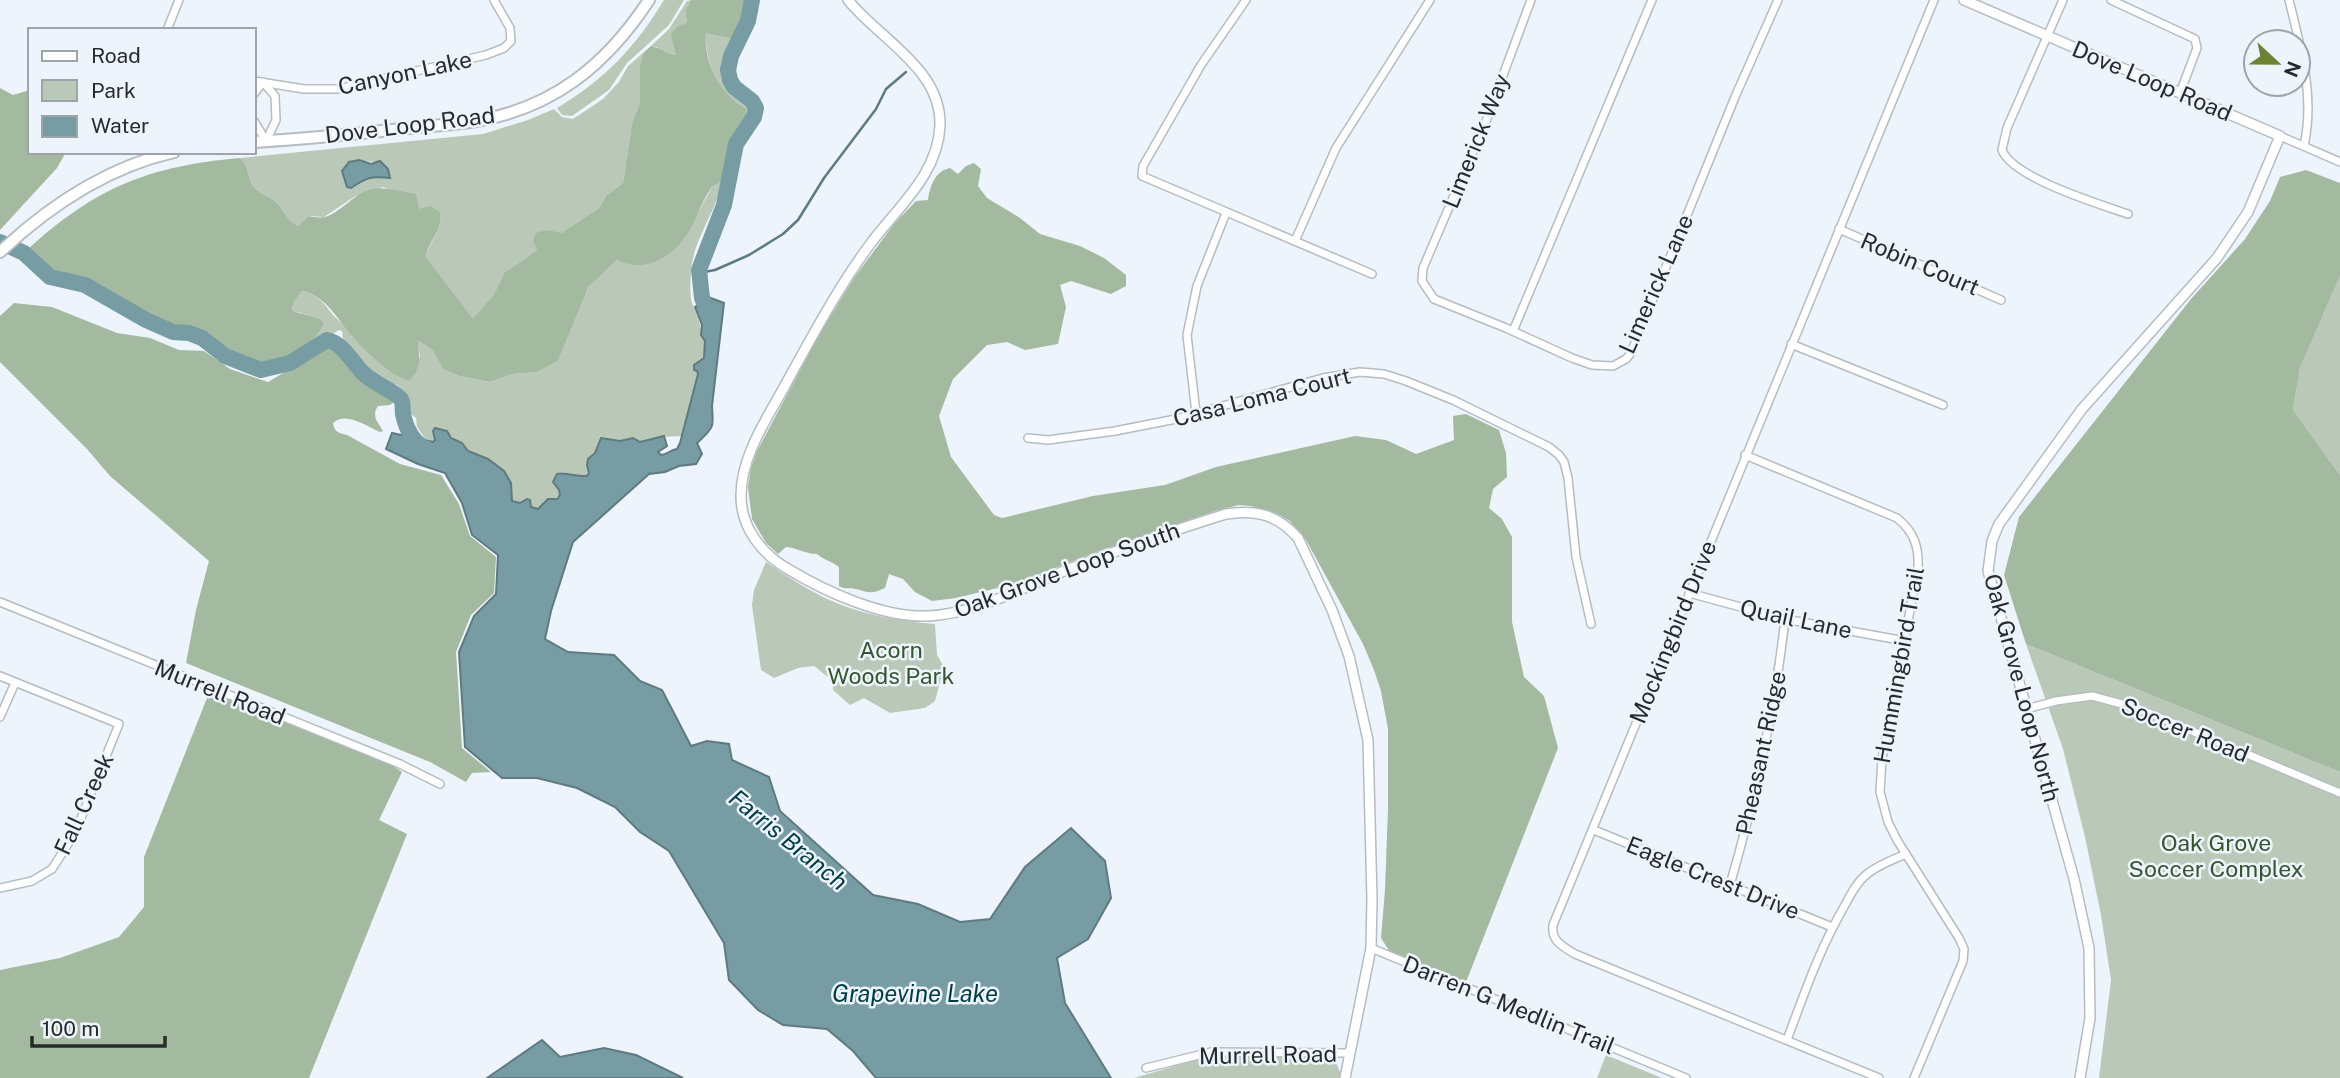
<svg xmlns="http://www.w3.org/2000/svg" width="2340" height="1078" viewBox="0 0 2340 1078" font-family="'Public Sans',sans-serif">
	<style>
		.green { fill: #bac8b8; fill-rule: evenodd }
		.forest { fill: #a3b9a0 }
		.water { fill: #779ca4; stroke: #5f7a80; stroke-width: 2 }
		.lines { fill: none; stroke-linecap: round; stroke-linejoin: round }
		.stream { stroke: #5f7a80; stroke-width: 2.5 }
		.river { stroke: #779ca4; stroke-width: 16 }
		.minor-casing { stroke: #b5bcc2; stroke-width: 10 }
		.tertiary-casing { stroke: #b5bcc2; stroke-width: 12 }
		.secondary-casing { stroke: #b5bcc2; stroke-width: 14 }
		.minor { stroke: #fff; stroke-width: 7 }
		.tertiary { stroke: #fff; stroke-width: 9 }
		.secondary { stroke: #fff; stroke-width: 10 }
		.labels { text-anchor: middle; stroke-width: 5; stroke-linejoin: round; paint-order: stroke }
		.street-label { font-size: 23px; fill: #282b2d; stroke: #edf4fb }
		.park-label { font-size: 23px; fill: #345630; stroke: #edf4fb }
		.water-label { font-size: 24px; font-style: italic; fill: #003c46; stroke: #edf4fb }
	</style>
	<rect width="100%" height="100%" fill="#edf4fb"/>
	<g class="green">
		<path d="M664 0H684L669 25 627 63 609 90 572 116 562 115 557 108C605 79 635 48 664 0Z"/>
		<polygon points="691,0 685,10 687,23 676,55 663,53 657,47 651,46 669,29 687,1"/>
		<path d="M706 32 734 39C711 80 726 79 750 109L747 120 746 108C719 95 704 61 706 32Z"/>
		<path d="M643 53 640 65V103L632 123 623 183 606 196 599 208 562 234 547 230 537 250 504 273 494 294 473 320 426 257C429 240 444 231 440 212L419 209 404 192H396L383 187 354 197 324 217 308 216 298 226C283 217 285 208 272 199 264 193 256 193 251 182 246 171 251 170 240 158L483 134 528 120 554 109 562 117 573 119 603 99 619 82 628 66ZM353 160 375 162 388 169 390 175 364 178 351 188C340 180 339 165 353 160Z"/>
		<path d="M723 178C718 210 693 239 691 271 690 280 690 290 691 299 694 312 702 321 701 335 707 343 705 349 704 359L694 365 698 374 682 436 659 437 640 442 629 438 620 441 601 438 595 453 588 459 587 465 589 473 587 476H572L561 472 560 495 538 509H533L525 501 520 503 512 501 500 467 488 459 468 451C463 442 453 441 447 431L433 442 427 441 417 427 416 418 410 413C411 405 405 401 406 393L397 385 380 379 344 346 342 331 339 330C333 335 329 334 322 337 310 342 302 353 290 355 302 349 321 337 324 322 315 314 303 315 292 310L294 302 302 291C318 294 324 304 333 315 340 322 347 327 352 336L420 357 417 339 433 351 443 369 459 376 490 382 513 374 537 372 558 361 589 286 607 267 618 260 683 240 712 187Z"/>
		<polygon points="2340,276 2340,475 2293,410 2300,368"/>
		<path d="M766 562C784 574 803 587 823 597 858 614 896 621 935 624L937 655 944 667 935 701 925 708 890 713 864 698 850 705 833 690V681L814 666 798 668 774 678 761 670 752 605 754 590Z"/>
		<polygon points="2026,644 2340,772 2340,1078 2099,1078 2111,980 2101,915 2085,837 2063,749"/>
		<polygon points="1606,1055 1662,1078 1597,1078"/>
		<polygon points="1219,1056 1322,1056 1335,1061 1340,1072 1340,1078 1134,1078 1192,1061"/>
	</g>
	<g class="forest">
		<path d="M691 0H745L746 2 743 23 734 39 706 33C703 61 720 95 746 108L747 120C722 141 736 159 723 178 721 182 715 184 711 188 700 204 695 225 683 240 666 261 642 272 617 260L589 286 558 361 537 372 513 374 490 382 459 376 443 369 433 351 418 340C419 356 422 369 409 381 392 376 366 352 354 338 339 322 326 295 302 291L294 302 292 310C303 316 315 314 324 322 319 345 277 366 254 362 233 360 220 343 202 335 191 329 178 331 166 326 157 322 146 316 138 311 128 305 121 297 111 292 93 283 73 282 55 275 44 270 35 259 27 250 96 187 149 166 240 158 250 168 246 171 251 182 256 193 264 193 272 199 285 208 283 217 298 226L308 216C313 217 320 218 325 217 342 212 354 193 372 189 383 186 404 192 416 194L419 209 430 206 440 212C444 231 428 240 426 257L473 319 494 294 504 273 537 250 533 240 536 233 547 230 562 233 599 208 606 196 623 183 632 123 640 103V65L643 53 651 46C660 47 663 54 676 55L671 34 678 26 687 23 685 10Z"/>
		<polygon points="0,88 13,95 30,90 30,152 66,152 57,168 0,230"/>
		<path d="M974 163 981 169 978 186 987 198 1020 218 1040 234 1080 246 1104 258 1126 275V286L1111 294 1071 281 1060 285 1066 307 1058 344 1025 350 1007 342 987 345 953 379 939 416 951 457 994 515 1002 518 1093 496 1165 485 1216 467 1355 436 1386 440 1416 454 1454 440 1453 416 1466 414 1499 430 1506 453 1507 477 1493 489 1489 508 1502 519 1512 537V622L1524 677 1544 696 1558 748 1466 982 1390 952 1381 938 1385 890 1388 809V729L1381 691 1374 670 1363 644 1306 540 1290 521 1278 514 1251 506 1239 505 1215 511 1091 554 1014 584 956 598 932 601 915 592 903 579 889 574 885 588C871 594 871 593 856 589 849 587 846 590 839 586V567C831 561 824 560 817 554 805 554 798 548 786 547L778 554 766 543 752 519 748 487 751 468 757 451 820 333 854 278 894 224 916 201 928 200C930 186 935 171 950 168L958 174 966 166Z"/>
		<polygon points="2306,170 2340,183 2340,276 2300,368 2293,410 2340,475 2340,772 2026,644 2004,575 2019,517 2191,299 2245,239 2270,201 2280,177"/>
		<path d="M14 303 52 307 117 333 150 338 179 350 204 351 230 369 268 382 328 346 334 349 360 379 395 401 390 405 378 406C371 416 378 422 383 431L380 432C366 426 346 411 333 423 334 432 339 433 347 435L400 464 441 475 459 504 470 536 496 557 494 593 471 615 456 652 462 748 491 772 472 773 466 782 430 762 186 663 196 610 209 561 110 476 87 449 0 362V316Z"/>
		<polygon points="211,688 393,766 402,772 379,820 407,834 309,1078 0,1078 0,970 60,958 119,937 144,907 144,857"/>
	</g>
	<g class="water">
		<path d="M359 160 371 164 380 161 388 169 390 178C372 176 367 177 351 188L347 187 342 171 349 162Z"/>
		<path d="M708 297 724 303 712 406C714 429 713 428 697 443L702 454 696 464 679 466 665 472 649 474 573 542 551 611 545 639 568 652 614 655 640 681 662 690 691 746 707 741 729 744 732 760 769 777 780 811 873 895 918 904 960 922 990 919 1025 867 1071 828 1105 861 1111 898 1088 939 1057 958 1065 1003 1111 1078H876L853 1051 827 1029 783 1025 758 1010 729 980 724 943 669 851 640 832 615 807 577 788 537 778H502L465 747 459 652 474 616 496 594 498 555 472 535 462 503 445 473 418 464 386 449 392 433 433 442 435 440 433 431 435 428 447 431 451 438 462 443 468 451 488 459 504 471 511 483 512 501 520 503 527 499 530 500 531 507 538 509 548 499H557L560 495 559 490 553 482 557 474C564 472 577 477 587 476L589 473 587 465 588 459 595 453 601 438 620 441 633 438 640 442 664 436 667 446 658 452 661 455C668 454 670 450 677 449L680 443 698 374 697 371 694 370V365L704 358 705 341 701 335 702 325 695 307Z"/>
		<polygon points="542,1040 560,1057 604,1048 636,1055 683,1078 487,1078"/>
	</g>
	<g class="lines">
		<polyline class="stream" points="699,273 715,270 749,255 783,234 798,220 824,178 876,109 886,89 906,72"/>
		<g class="river">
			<path d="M0 242 24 253 50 277 85 285 146 320 173 332 189 333 202 338 225 356 261 370 290 363 327 340C343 343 352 362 363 373 373 383 394 391 400 398 404 402 402 408 403 414 406 428 413 443 427 449"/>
			<polyline points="711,318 702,298 699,270 724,205 736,144 754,117 756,108 752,101 734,87 730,80 728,70 731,56 748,21 752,0"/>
		</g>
		<defs>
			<g id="minor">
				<polyline points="1246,0 1201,65 1143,166 1142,176 1372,274"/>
				<polyline points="1531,0 1486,121 1423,268 1422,281 1434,299 1506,328 1572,358 1592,365 1613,366 1626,359 1631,353 1735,97 1778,0"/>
				<path d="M2063 0 2007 128 2002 150C2013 178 2099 204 2128 214"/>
				<polyline points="2111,0 2195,39 2197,48 2180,93"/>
				<path d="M2289 0C2301 49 2315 96 2304 146"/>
				<polyline points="167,30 179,0"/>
				<polyline points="254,81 304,89 338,89 486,55 504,48 511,41 510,28 494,0"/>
				<polyline points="254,94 263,82 275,96 276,120 266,141"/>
				<polyline points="254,121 266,141"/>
				<polyline points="2280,136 2340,162"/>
				<polyline points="1839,229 2001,300"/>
				<polyline points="1295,241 1336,148 1430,0"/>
				<polyline points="1513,331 1652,0"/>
				<polyline points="1791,344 1943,405"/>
				<polyline points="1196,413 1187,335 1197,286 1226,213"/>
				<polyline points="1028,438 1048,440 1115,431 1176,419 1323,378 1360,372 1384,374 1406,381 1453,400 1549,447 1559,455 1564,462 1568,478 1576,557 1591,624"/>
				<path d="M1745 455 1897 518C1914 532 1919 546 1918 568L1882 759 1880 792 1888 822 1897 840 1959 938 1964 949 1963 961 1914 1078"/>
				<polyline points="1689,593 1785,619 1905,641"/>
				<polyline points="0,602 400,764 440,784"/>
				<polyline points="0,676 119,724 75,833 52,869 32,881 0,888"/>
				<polyline points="2026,709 2056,701 2092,696 2137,708 2340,793"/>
				<polyline points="0,717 15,683"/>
				<polyline points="1594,830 1832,927"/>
				<path d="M1730 885C1755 798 1775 710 1785 619"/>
				<polyline points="1371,948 1686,1078"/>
				<path d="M1787 1040C1804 994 1820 948 1845 905 1851 894 1857 882 1867 874 1878 865 1892 860 1906 854"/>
				<polyline points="1146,1068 1211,1052 1350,1053"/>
				<path d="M1879 1078 1575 954C1562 946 1551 941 1553 925L1934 0"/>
			</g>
			<g id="tertiary">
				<path d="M848 0C879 39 942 69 940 126 938 174 898 207 871 243 839 286 814 333 788 380 769 416 741 454 741 496 741 528 762 554 788 569 826 592 883 618 928 616 975 614 1026 586 1069 569 1121 549 1174 530 1226 514 1256 509 1278 515 1298 538L1332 610 1349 656 1368 740 1372 899 1371 948 1345 1078"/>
				<polyline points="1964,0 2280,136 2248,212 2217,258 2082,409 1999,524 1992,541 1988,571 2074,879 2089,948 2090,1018 2080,1078"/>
			</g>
			<g id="secondary">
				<path d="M254 142C303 139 353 134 402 129 427 126 452 125 476 121 554 108 607 64 649 0"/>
				<path d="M0 252C49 206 108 167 174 152"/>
			</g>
		</defs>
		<use href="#minor" class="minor-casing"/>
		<use href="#tertiary" class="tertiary-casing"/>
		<use href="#secondary" class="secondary-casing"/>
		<use href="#minor" class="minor"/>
		<use href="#tertiary" class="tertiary"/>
		<use href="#secondary" class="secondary"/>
	</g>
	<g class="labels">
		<g class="street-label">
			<text transform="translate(405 73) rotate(-12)" y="8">Canyon Lake</text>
			<text transform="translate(2152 81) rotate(23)" y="8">Dove Loop Road</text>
			<text transform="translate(410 125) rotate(-7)" y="8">Dove Loop Road</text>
			<text transform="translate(1476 141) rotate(-68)" y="8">Limerick Way</text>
			<text transform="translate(1920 264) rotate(23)" y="8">Robin Court</text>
			<text transform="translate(1656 284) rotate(-66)" y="8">Limerick Lane</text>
			<text transform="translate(1262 397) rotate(-14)" y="8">Casa Loma Court</text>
			<text transform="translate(1067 570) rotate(-20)" y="8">Oak Grove Loop South</text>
			<text transform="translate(1796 619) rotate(12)" y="8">Quail Lane</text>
			<text transform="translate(1673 632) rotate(-68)" y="8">Mockingbird Drive</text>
			<text transform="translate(1899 665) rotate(-80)" y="8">Hummingbird Trail</text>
			<text transform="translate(2022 688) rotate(75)" y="8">Oak Grove Loop North</text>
			<text transform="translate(220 692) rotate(22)" y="8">Murrell Road</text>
			<text transform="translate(2185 730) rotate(22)" y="8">Soccer Road</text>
			<text transform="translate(1761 753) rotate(-78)" y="8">Pheasant Ridge</text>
			<text transform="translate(84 804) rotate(-65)" y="8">Fall Creek</text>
			<text transform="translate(1713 878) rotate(22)" y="8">Eagle Crest Drive</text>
			<text transform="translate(1509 1005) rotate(22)" y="8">Darren G Medlin Trail</text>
			<text transform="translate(1268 1055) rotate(-1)" y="8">Murrell Road</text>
		</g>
		<g class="park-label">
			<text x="891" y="658">Acorn<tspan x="891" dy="26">Woods Park</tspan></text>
			<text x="2216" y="851">Oak Grove<tspan x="2216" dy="26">Soccer Complex</tspan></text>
		</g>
		<g class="water-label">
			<text transform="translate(788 840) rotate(39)" y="8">Farris Branch</text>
			<text x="915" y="1002">Grapevine Lake</text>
		</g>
	</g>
	<rect x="28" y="28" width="228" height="126" fill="#edf4fb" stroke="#9ea4a9" stroke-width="2"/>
	<rect x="42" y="51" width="35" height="10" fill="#ffffff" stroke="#9ea4a9" stroke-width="2"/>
	<text x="91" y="63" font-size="21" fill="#282b2d">Road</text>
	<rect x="42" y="80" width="35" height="21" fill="#bac8b8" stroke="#9ea4a9" stroke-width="2"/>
	<text x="91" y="98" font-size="21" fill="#282b2d">Park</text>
	<rect x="42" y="116" width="35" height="21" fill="#779ca4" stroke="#9ea4a9" stroke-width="2"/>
	<text x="91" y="133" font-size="21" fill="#282b2d">Water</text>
	<g transform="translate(2277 63) rotate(112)"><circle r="33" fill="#edf4fb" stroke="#9ea4a9" stroke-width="2"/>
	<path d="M0-5L12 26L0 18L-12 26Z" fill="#6d8334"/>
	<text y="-10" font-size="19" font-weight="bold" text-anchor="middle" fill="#282b2d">N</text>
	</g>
	<path d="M32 1036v10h133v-10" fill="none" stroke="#282b2d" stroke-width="3.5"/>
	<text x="42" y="1036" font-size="21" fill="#282b2d" stroke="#edf4fb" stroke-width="5" paint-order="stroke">100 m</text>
</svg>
